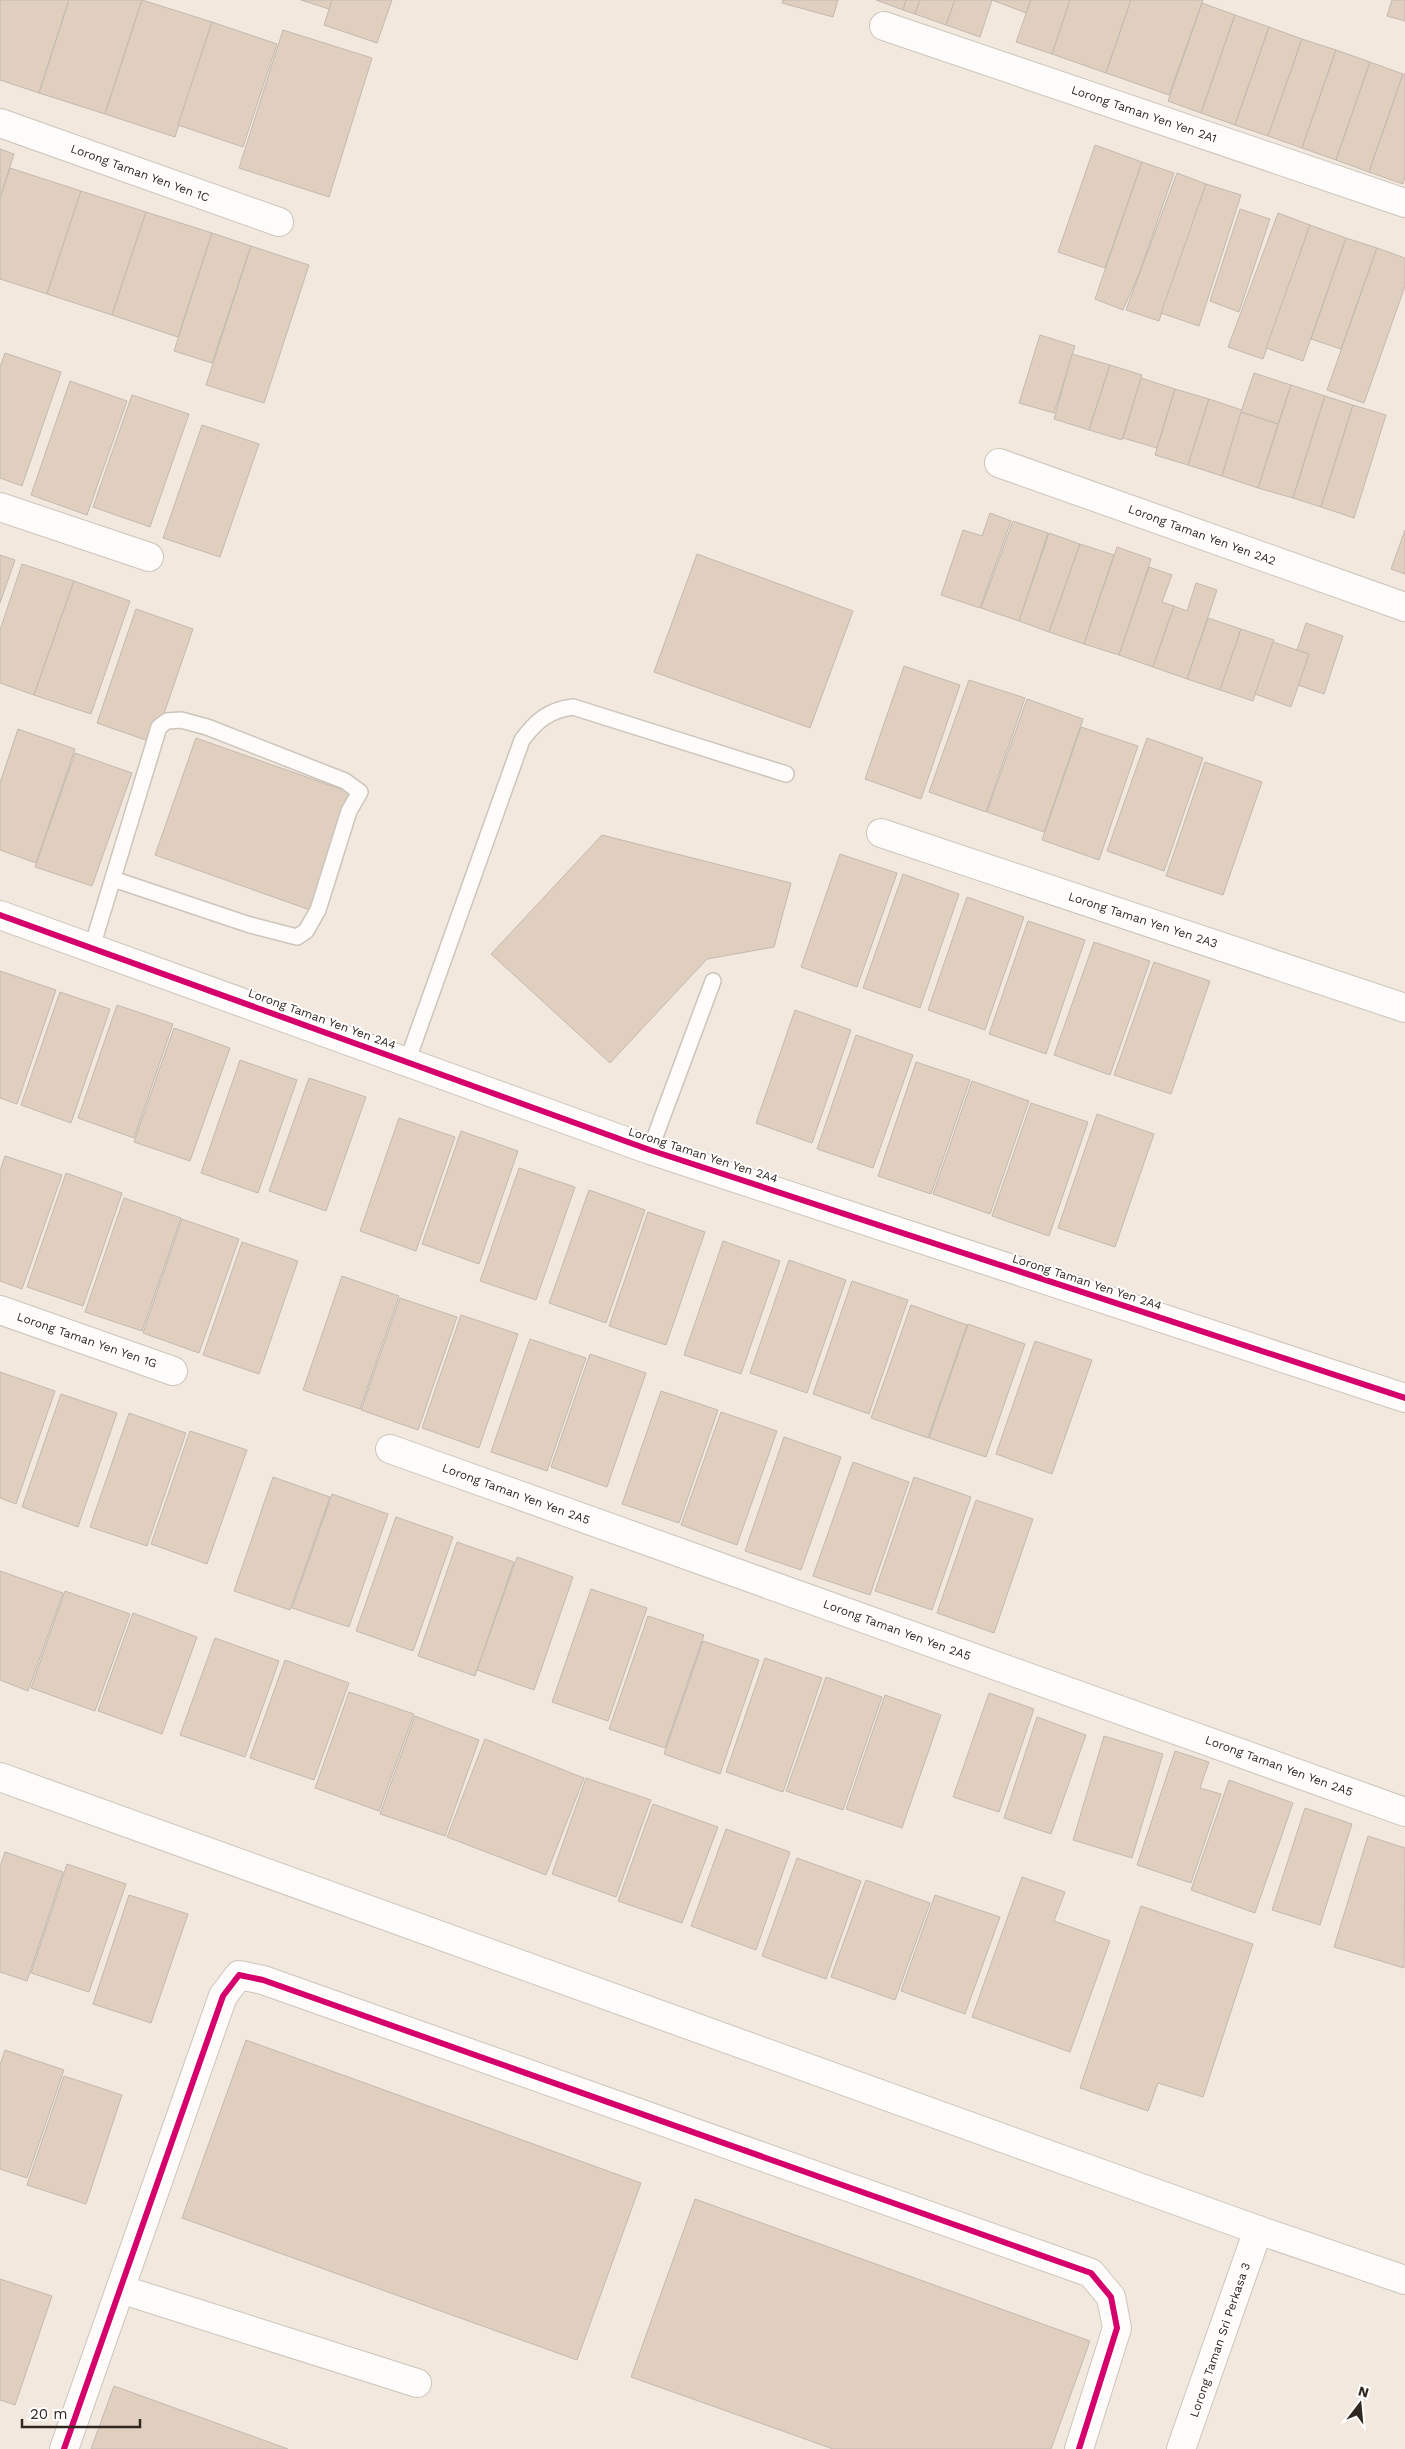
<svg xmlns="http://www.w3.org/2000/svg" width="1405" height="2449" viewBox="0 0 1405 2449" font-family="'Work Sans',sans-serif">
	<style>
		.building { fill: #e0cfbf; stroke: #c2b9b1 }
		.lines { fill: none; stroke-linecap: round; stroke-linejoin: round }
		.lane-casing { stroke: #cdc4bb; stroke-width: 18 }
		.street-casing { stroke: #cdc4bb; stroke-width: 30 }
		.lane { stroke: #fdfcfa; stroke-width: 15 }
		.street { stroke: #fdfcfa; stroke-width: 28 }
		.cycleway-casing { stroke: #fff; stroke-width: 9 }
		.cycleway { stroke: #d6006c; stroke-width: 6 }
		.labels { text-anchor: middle; stroke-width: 4; stroke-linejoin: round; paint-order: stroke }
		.street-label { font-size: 12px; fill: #302820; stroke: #fff }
	</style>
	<rect width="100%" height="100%" fill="#f3e8dd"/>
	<g class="building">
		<polygon points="0,0 69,0 39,93 0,80"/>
		<polygon points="69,0 142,0 105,114 39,93"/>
		<polygon points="142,0 212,22 175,137 105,114"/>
		<polygon points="301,0 332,0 329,9"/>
		<polygon points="332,0 392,0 377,43 324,25"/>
		<polygon points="783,0 838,0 833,17 782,3"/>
		<polygon points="876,0 906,0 903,10"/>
		<polygon points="906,0 920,0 915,14 903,10"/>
		<polygon points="920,0 955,0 946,25 915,14"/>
		<polygon points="955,0 992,0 980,37 946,25"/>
		<polygon points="992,0 1031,0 1026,13"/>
		<polygon points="1031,0 1070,0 1052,54 1016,42"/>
		<polygon points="1070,0 1131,0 1106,73 1052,54"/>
		<polygon points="1131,0 1203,0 1169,95 1106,73"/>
		<polygon points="1392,0 1405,0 1405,21 1387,16"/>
		<polygon points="1202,3 1235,15 1201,113 1168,101"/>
		<polygon points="1235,15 1269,27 1235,125 1201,113"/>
		<polygon points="212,22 277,44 243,147 178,125"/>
		<polygon points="1269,27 1302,39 1268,136 1235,125"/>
		<polygon points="283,30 372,58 329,197 239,168"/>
		<polygon points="1302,39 1336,50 1302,148 1268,136"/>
		<polygon points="1336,50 1370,62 1336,160 1302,148"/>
		<polygon points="1370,62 1403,74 1369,172 1336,160"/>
		<polygon points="1403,74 1405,74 1405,177 1403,184 1369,172"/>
		<polygon points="1095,145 1142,162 1105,268 1058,252"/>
		<polygon points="0,149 14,154 0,198"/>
		<polygon points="1142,162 1174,173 1139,274 1123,310 1095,299"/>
		<polygon points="10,168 81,191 47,294 0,279 0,198"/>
		<polygon points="1177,173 1206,184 1159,321 1126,310"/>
		<polygon points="1206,184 1241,195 1199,326 1161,313"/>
		<polygon points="81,191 146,212 112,315 47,294"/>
		<polygon points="1240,209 1270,219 1239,312 1210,301"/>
		<polygon points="146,212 212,233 178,337 112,315"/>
		<polygon points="1278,213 1310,225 1263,359 1228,347"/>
		<polygon points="1310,225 1346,238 1303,361 1266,348"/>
		<polygon points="212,233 251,246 212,363 174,351"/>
		<polygon points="1346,238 1377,248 1341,349 1311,339"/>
		<polygon points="251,246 309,265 264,403 206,385"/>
		<polygon points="1377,248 1405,258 1405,286 1364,403 1327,390"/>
		<polygon points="1040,335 1075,346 1054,413 1019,403"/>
		<polygon points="5,353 61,372 22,486 0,478 0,367"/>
		<polygon points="1072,354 1110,365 1089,430 1054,419"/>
		<polygon points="1110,365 1142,375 1122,440 1089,430"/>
		<polygon points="1254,373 1291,385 1278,424 1241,412"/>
		<polygon points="1141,378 1175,389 1157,448 1123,438"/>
		<polygon points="70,381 127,401 87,515 31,495"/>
		<polygon points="1291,385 1325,396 1293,498 1258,488"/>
		<polygon points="1175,389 1209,399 1188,465 1155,455"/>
		<polygon points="132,395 189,414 150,527 93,507"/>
		<polygon points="1325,396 1353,405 1321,507 1293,498"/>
		<polygon points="1209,399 1242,410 1222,476 1188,465"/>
		<polygon points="1353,405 1386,415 1354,518 1321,507"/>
		<polygon points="1241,412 1278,424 1258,488 1222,476"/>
		<polygon points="202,425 259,444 220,557 163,538"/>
		<polygon points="990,513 1011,521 980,608 941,595 963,530 982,536"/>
		<polygon points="1013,521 1048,533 1019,621 981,608"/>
		<polygon points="1405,530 1405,574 1391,569"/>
		<polygon points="1049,533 1080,544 1049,632 1019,621"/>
		<polygon points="1080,544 1114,555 1084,644 1049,632"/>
		<polygon points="1117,547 1151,559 1119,655 1084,644"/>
		<polygon points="697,554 853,611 810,728 654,672"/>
		<polygon points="0,555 15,560 0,603"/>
		<polygon points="22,564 74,581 34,695 0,683 0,630"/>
		<polygon points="1149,567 1172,575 1162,602 1174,606 1153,667 1119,655"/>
		<polygon points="74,581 130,601 91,714 34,695"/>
		<polygon points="1196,583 1217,590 1187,679 1153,667 1174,606 1187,611"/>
		<polygon points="136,609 193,629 154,743 97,723"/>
		<polygon points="1208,618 1241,629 1220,690 1187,679"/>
		<polygon points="1306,623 1343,636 1324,694 1298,685 1309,654 1297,650"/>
		<polygon points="1241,629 1274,640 1253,701 1220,690"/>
		<polygon points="1273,642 1309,654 1291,707 1255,694"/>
		<polygon points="904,666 960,685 921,799 865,779"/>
		<polygon points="969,680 1025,698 986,812 929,792"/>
		<polygon points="1027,699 1083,719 1044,832 987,812"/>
		<polygon points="1081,727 1138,746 1099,860 1042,840"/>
		<polygon points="18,729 75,749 36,863 0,850 0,783"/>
		<polygon points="196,738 352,793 310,910 155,855"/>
		<polygon points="1147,738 1203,758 1164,871 1107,851"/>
		<polygon points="75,753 132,773 92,886 35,867"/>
		<polygon points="1205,762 1262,782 1223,895 1166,876"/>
		<polygon points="602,835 791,883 774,947 707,959 610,1063 491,954"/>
		<polygon points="840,854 897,873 857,987 801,967"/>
		<polygon points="903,874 959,894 920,1008 863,988"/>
		<polygon points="967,897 1024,917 985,1030 928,1010"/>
		<polygon points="1028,921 1085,940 1046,1054 989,1034"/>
		<polygon points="1094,942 1150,961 1110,1075 1054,1055"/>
		<polygon points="1154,962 1210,981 1171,1094 1114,1075"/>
		<polygon points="0,971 56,990 17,1104 0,1098"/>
		<polygon points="60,992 110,1009 71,1123 21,1105"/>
		<polygon points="117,1005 173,1024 134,1138 78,1118"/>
		<polygon points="795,1010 851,1030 812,1143 756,1123"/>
		<polygon points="174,1028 230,1048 190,1161 134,1142"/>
		<polygon points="856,1035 913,1055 873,1168 817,1149"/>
		<polygon points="240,1060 297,1080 258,1193 201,1173"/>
		<polygon points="916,1062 970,1080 931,1194 878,1176"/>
		<polygon points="309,1078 366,1097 326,1211 269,1191"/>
		<polygon points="972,1081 1029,1101 990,1214 933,1194"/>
		<polygon points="1031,1103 1088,1122 1049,1236 992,1216"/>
		<polygon points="1097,1114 1154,1134 1115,1247 1058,1228"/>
		<polygon points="399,1118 455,1137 416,1251 360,1231"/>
		<polygon points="461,1131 518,1151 479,1264 422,1244"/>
		<polygon points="5,1156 62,1175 22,1289 0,1281 0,1171"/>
		<polygon points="519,1168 575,1187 536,1300 480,1281"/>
		<polygon points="66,1173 122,1193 83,1306 27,1287"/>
		<polygon points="589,1190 645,1210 606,1323 549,1303"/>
		<polygon points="124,1198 181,1218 142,1331 85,1312"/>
		<polygon points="648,1212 705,1232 666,1345 609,1326"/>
		<polygon points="182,1219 239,1239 199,1353 143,1333"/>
		<polygon points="723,1241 780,1261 741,1374 684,1355"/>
		<polygon points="242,1242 298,1261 259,1374 203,1355"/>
		<polygon points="789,1260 846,1280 807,1393 750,1373"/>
		<polygon points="342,1276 399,1296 360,1409 303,1390"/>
		<polygon points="852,1281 908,1300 869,1414 813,1394"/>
		<polygon points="400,1298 457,1317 418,1430 361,1410"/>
		<polygon points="911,1305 967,1325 928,1438 871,1418"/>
		<polygon points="461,1315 518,1334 479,1448 422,1428"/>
		<polygon points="968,1324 1025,1344 986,1457 929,1438"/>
		<polygon points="530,1339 586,1358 547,1471 491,1452"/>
		<polygon points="1035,1341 1092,1360 1052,1474 996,1454"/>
		<polygon points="590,1354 646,1373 607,1487 551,1467"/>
		<polygon points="0,1372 55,1391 16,1504 0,1498"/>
		<polygon points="661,1391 718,1410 679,1523 622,1504"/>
		<polygon points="61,1394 117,1413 78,1527 22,1507"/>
		<polygon points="721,1412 777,1431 737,1545 681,1525"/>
		<polygon points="129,1413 186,1433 147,1546 90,1527"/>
		<polygon points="190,1431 247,1450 207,1564 151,1544"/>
		<polygon points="784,1437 841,1457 801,1570 745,1551"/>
		<polygon points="853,1462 909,1482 870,1595 813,1576"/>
		<polygon points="273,1477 330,1497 290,1610 234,1591"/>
		<polygon points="914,1477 971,1497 932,1610 875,1591"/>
		<polygon points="332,1494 388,1514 349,1627 292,1608"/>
		<polygon points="976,1500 1033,1519 994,1633 937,1613"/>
		<polygon points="396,1517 453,1537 413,1651 356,1631"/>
		<polygon points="457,1542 514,1562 475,1676 418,1656"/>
		<polygon points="517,1557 573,1577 534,1690 477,1670"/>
		<polygon points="0,1571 63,1593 28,1691 0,1680"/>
		<polygon points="591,1589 647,1608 608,1721 552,1702"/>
		<polygon points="65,1591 130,1614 95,1711 31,1688"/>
		<polygon points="133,1613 197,1637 162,1734 98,1711"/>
		<polygon points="648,1616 704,1635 665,1748 609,1729"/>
		<polygon points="215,1638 279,1661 245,1757 180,1735"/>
		<polygon points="703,1641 759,1660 720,1774 664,1754"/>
		<polygon points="765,1658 822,1678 783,1792 726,1772"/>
		<polygon points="285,1660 349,1683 314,1780 250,1758"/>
		<polygon points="826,1677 882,1697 843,1810 786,1791"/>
		<polygon points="349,1692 414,1714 379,1811 315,1788"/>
		<polygon points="989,1693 1034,1709 999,1812 953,1797"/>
		<polygon points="885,1695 941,1715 902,1828 846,1809"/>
		<polygon points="415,1716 479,1740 445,1836 380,1814"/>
		<polygon points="1037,1717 1086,1735 1051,1834 1004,1818"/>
		<polygon points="1104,1736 1163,1754 1132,1858 1073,1840"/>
		<polygon points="485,1739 584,1778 546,1875 447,1837"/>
		<polygon points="1175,1751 1209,1762 1200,1788 1221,1794 1191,1883 1137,1865"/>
		<polygon points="586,1778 651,1800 616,1897 552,1874"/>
		<polygon points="1229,1780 1293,1803 1255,1913 1191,1890"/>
		<polygon points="653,1804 718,1827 682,1923 618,1901"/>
		<polygon points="1305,1808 1352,1824 1320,1925 1272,1910"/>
		<polygon points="726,1829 790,1852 756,1950 691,1926"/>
		<polygon points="1368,1836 1405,1848 1404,1968 1334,1947"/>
		<polygon points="5,1852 63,1872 27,1981 0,1972 0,1866"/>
		<polygon points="797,1858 861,1881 826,1979 762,1956"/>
		<polygon points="67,1864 126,1884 89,1992 31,1973"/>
		<polygon points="1022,1877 1065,1892 1054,1921 1110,1941 1070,2052 972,2017"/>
		<polygon points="866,1880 930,1903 895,2000 831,1977"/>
		<polygon points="129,1895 188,1914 151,2023 93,2004"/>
		<polygon points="935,1895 1000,1917 965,2014 901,1991"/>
		<polygon points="1141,1906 1253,1944 1203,2097 1158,2083 1148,2111 1080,2088"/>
		<polygon points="246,2040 641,2183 577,2360 182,2218"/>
		<polygon points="5,2050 64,2070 27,2178 0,2169 0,2065"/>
		<polygon points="64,2076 122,2095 86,2204 27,2185"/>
		<polygon points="695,2199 1090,2341 1051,2449 833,2449 631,2377"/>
		<polygon points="0,2279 52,2296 15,2405 0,2400"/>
		<polygon points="114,2386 288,2449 91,2449"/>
	</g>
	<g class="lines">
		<defs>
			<g id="lane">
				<polyline points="92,947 159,727 167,721 181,720 207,727 345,781 360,792 349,811 318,910 306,931 297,937 250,925 113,879"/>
				<path d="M407 1062 522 740C536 721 549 710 573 707L786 774"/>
				<polyline points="650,1150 713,981"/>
			</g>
			<g id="street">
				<polyline points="884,26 1405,203"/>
				<polyline points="0,123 279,222"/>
				<polyline points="999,463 1405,607"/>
				<polyline points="0,507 149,557"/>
				<polyline points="881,833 1405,1008"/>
				<polyline points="0,915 650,1150 1405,1398"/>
				<polyline points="0,1310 173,1371"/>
				<polyline points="390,1449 1405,1812"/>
				<polyline points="0,1777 1258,2230 1405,2280"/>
				<polyline points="120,2289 417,2383"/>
				<polyline points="64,2449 223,1996 239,1975 263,1980 1091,2273 1111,2297 1117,2328 1079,2449"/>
				<polyline points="1181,2449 1258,2230"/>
			</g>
		</defs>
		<use href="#lane" class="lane-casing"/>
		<use href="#street" class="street-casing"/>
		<use href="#lane" class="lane"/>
		<use href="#street" class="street"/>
		<defs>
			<g id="cycleway">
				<polyline points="0,915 650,1150 1405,1398"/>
				<polyline points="64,2449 223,1996 239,1975 263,1980 1091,2273 1111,2297 1117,2328 1079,2449"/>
			</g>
		</defs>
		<use href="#cycleway" class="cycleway-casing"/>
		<use href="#cycleway" class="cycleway"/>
	</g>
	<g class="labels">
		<g class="street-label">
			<text transform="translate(1144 114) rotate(19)" y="4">Lorong Taman Yen Yen 2A1</text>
			<text transform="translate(140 173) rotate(20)" y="4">Lorong Taman Yen Yen 1C</text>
			<text transform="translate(1202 535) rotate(20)" y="4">Lorong Taman Yen Yen 2A2</text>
			<text transform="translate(1143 920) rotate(18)" y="4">Lorong Taman Yen Yen 2A3</text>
			<text transform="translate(322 1019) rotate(20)" y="4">Lorong Taman Yen Yen 2A4</text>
			<text transform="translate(703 1155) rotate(18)" y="4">Lorong Taman Yen Yen 2A4</text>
			<text transform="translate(1087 1282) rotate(18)" y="4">Lorong Taman Yen Yen 2A4</text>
			<text transform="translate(87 1340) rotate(19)" y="4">Lorong Taman Yen Yen 1G</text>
			<text transform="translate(516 1494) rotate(20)" y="4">Lorong Taman Yen Yen 2A5</text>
			<text transform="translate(897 1630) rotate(20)" y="4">Lorong Taman Yen Yen 2A5</text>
			<text transform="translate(1279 1766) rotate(20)" y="4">Lorong Taman Yen Yen 2A5</text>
			<text transform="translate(1220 2340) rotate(-71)" y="4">Lorong Taman Sri Perkasa 3</text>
		</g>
	</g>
	<g transform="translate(1360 2404) rotate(16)" stroke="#ffffff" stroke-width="4" paint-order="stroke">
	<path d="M0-4L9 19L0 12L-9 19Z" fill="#302820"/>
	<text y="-8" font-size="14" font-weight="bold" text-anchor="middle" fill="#302820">N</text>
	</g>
	<path d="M22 2419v8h118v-8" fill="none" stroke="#302820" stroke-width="2.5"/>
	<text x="30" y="2419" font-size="15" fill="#302820" stroke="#ffffff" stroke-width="4" paint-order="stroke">20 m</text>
</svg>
